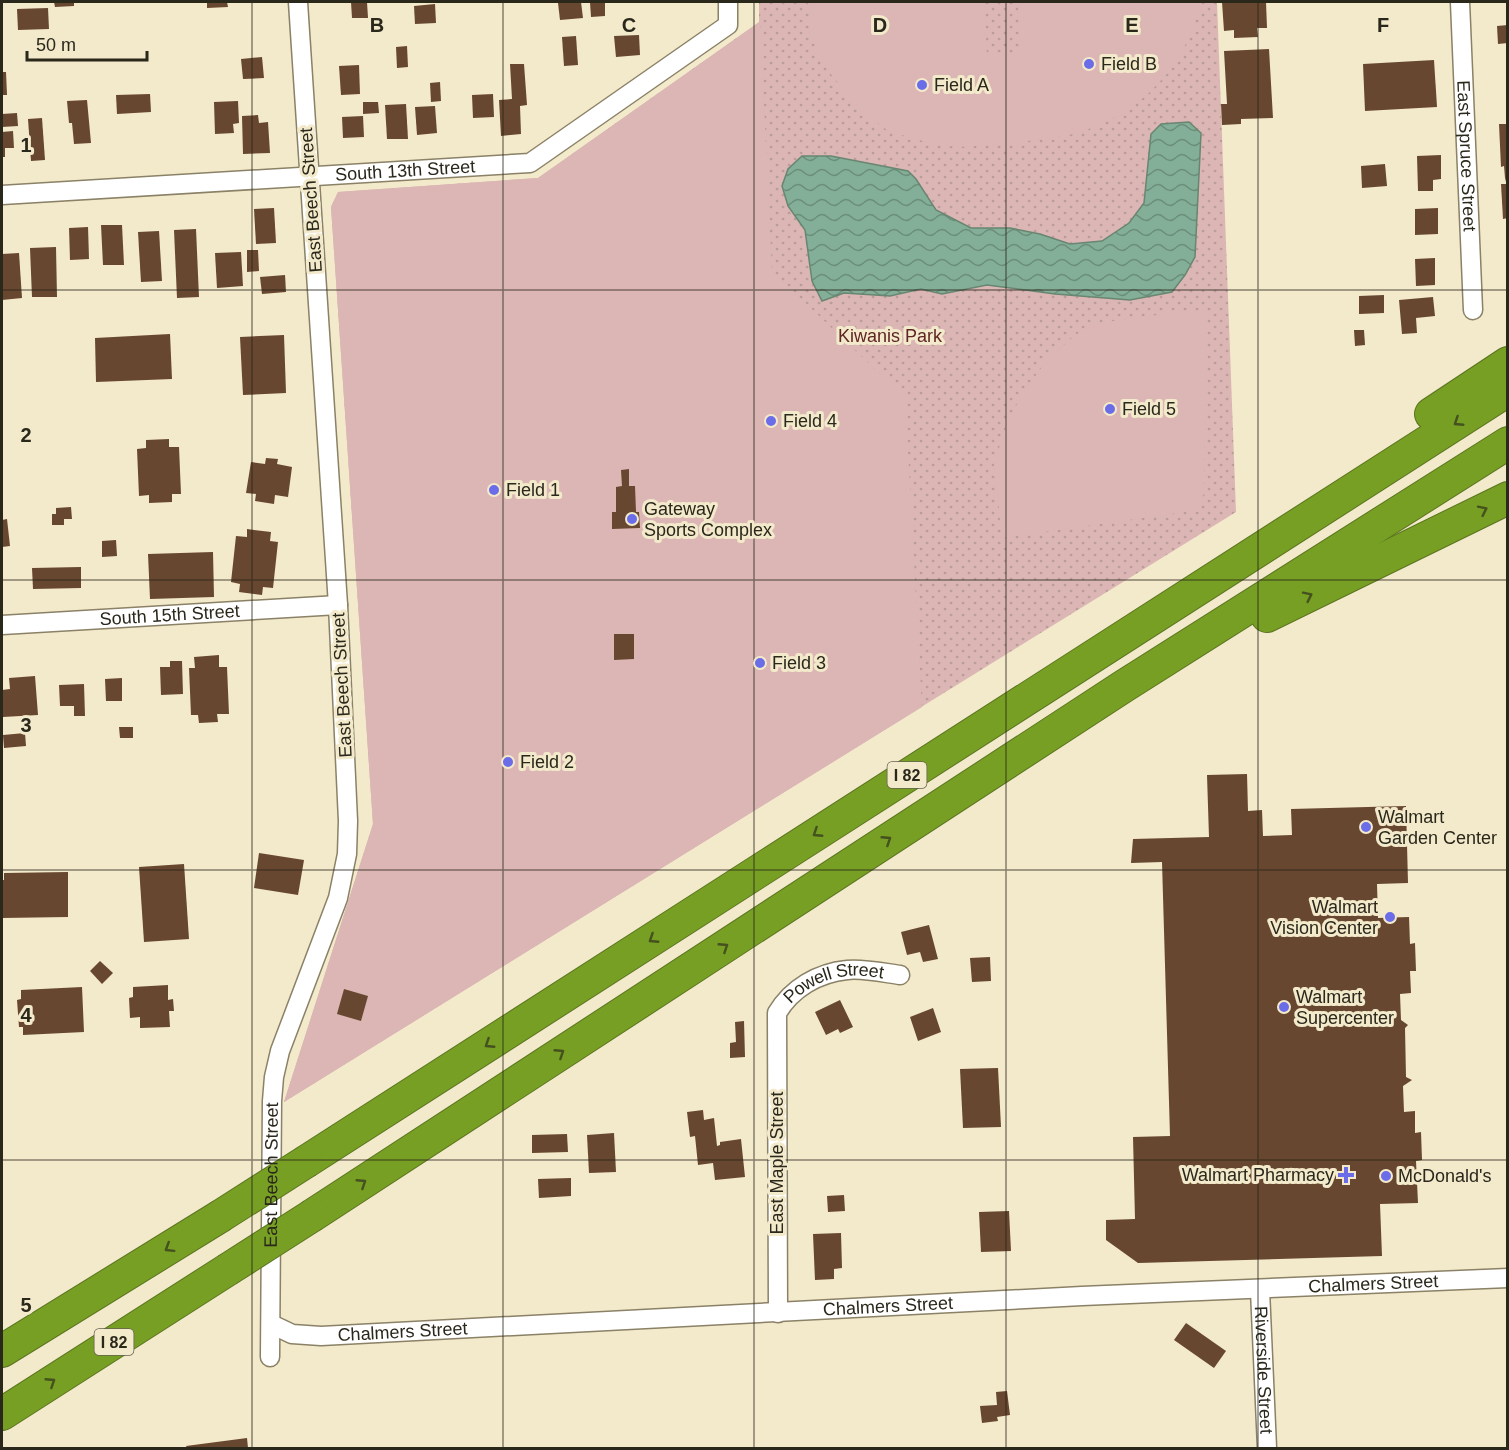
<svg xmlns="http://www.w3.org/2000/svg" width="1509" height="1450" viewBox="0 0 1509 1450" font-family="Helvetica,sans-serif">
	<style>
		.park { fill: url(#park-dots) }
		.pitch { fill: #dbb6b4 }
		.water { fill: url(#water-waves); stroke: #688672; stroke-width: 1.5 }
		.building { fill: #67472f }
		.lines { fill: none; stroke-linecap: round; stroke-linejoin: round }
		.minor-casing { stroke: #8a8166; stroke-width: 21 }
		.motorway-casing { stroke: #5b7520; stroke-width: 34 }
		.minor { stroke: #fff; stroke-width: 18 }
		.motorway { stroke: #769f23; stroke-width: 32 }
		.motorway-bridge-casing { stroke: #5b7520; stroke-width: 34; stroke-linecap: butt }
		.motorway-bridge { stroke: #769f23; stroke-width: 32 }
		.oneway { stroke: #45511e }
		.grid { fill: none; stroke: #2a271b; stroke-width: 1.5; stroke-opacity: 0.55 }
		.poi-dot { fill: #6a6de7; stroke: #f3e9cb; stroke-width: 2 }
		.labels { text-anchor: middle; stroke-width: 6; stroke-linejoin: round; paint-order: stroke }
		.shield { fill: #f3e9cb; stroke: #666150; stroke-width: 1.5 }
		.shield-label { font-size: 16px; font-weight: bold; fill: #2a271b }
		.poi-label { font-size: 18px; fill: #2a271b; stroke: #f3e9cb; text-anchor: start }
		.street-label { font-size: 18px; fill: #2a271b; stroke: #f3e9cb }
		.park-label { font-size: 18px; fill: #602525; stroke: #f3e9cb }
		.grid-label { font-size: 20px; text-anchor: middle; font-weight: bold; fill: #2a271b; stroke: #f3e9cb; stroke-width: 6; stroke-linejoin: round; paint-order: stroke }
	</style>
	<defs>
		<pattern id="park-dots" width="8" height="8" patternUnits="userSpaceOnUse" patternTransform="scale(1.5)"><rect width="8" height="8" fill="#dbb6b4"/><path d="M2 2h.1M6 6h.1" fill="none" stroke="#bc9c9a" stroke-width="1.8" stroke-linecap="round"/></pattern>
		<pattern id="water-waves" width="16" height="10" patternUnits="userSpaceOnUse" patternTransform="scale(1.5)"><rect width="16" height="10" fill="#83ae97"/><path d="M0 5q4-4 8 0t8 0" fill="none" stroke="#6b8e7a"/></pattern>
	</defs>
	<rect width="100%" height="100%" fill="#f3e9cb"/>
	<polygon class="park" points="759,2 1217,2 1236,512 284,1102 373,824 331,207 338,192 538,178 759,22"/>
	<g class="pitch">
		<polygon points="808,2 984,2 987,55 1020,53 1018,2 1201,2 1193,28 1183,50 1166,75 1148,94 1120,115 1080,133 1008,144 956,147 926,142 888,131 855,105 823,64 810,33"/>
		<polygon points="760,22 772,271 905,398 922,707 284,1102 373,824 331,207 338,192 538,178"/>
		<polygon points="1206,310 1204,494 1192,511 1002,538 994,463 1007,424 1022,394 1047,360 1075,335 1102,322 1135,319 1162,314"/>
	</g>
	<polygon class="water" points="1189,122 1201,133 1195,257 1185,275 1172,292 1130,300 1055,294 987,285 942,294 921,289 890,296 844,293 822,301 812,281 805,230 788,206 782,186 788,169 802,156 831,156 908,171 916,179 936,210 971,228 1010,228 1040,234 1070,244 1102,241 1129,223 1144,203 1151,134 1161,124"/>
	<g class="building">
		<polygon points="54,2 74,2 74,6 55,7"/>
		<polygon points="207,2 227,2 228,7 207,8"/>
		<polygon points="351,2 367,2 368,18 352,18"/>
		<polygon points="581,2 583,18 560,20 558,3"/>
		<polygon points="590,2 605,2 605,16 591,17"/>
		<polygon points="1222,2 1266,2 1267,28 1257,28 1258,37 1234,38 1234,30 1224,31"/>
		<polygon points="435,4 436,23 415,24 414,6"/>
		<polygon points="48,8 49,29 18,30 17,9"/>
		<polygon points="1508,25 1508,43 1498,44 1497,26"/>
		<polygon points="639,35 640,55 616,57 614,36"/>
		<polygon points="576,36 578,65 564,66 562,37"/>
		<polygon points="407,46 408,67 397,68 396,47"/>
		<polygon points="1269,49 1273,118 1241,119 1241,124 1222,125 1221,104 1227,104 1224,51"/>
		<polygon points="262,57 264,78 243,79 241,59"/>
		<polygon points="1434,60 1437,107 1365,111 1363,64"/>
		<polygon points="510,64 524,64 527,105 520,106 521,134 501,136 499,100 512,99"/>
		<polygon points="359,65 360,94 341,95 339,66"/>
		<polygon points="2,72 6,72 7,95 2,95"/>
		<polygon points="440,82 441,101 431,102 430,83"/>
		<polygon points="150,94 151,112 117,114 116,95"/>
		<polygon points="493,94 494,117 473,118 472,95"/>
		<polygon points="87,100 91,143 74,144 72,123 69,123 67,101"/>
		<polygon points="238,101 239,123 233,124 234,133 215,134 214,102"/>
		<polygon points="363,102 378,102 379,113 363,114"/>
		<polygon points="406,104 408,139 387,139 385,105"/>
		<polygon points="435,106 437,133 417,135 415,107"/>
		<polygon points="17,113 18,126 2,127 2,114"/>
		<polygon points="258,115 259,123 268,122 270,153 243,154 242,116"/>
		<polygon points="363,116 364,137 343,138 342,117"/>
		<polygon points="42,118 45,160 31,161 28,119"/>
		<polygon points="1499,124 1508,124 1508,182 1506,182 1505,178 1504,166 1501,167"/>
		<polygon points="13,131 14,148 5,148 5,157 2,157 2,132"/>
		<polygon points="1441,155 1441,179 1433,180 1433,191 1418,191 1417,156"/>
		<polygon points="1385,164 1387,186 1362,188 1361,166"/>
		<polygon points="1501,184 1508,184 1508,218 1503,219"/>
		<polygon points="274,208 276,243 256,244 254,209"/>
		<polygon points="1438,208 1438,234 1415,235 1415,209"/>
		<polygon points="101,225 122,225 124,265 103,265"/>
		<polygon points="88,227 89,259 70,260 69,228"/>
		<polygon points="196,229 199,297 177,298 174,230"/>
		<polygon points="159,231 162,281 141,282 138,232"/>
		<polygon points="56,247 57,297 32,297 30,248"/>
		<polygon points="247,250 258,250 259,271 247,272"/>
		<polygon points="241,252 243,286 217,288 215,253"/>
		<polygon points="19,253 22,298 2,300 2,254"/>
		<polygon points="1435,258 1435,285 1416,286 1415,259"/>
		<polygon points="285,275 286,292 262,294 260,277"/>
		<polygon points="1384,295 1384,313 1359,314 1359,296"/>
		<polygon points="1433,297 1435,316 1416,318 1417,333 1402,334 1399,300"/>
		<polygon points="1354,330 1364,330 1365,345 1355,346"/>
		<polygon points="170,334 172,379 96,382 95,338"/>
		<polygon points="284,335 286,393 243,395 240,337"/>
		<polygon points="169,439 169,447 179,447 181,494 172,494 172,502 149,503 149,495 139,496 137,449 146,448 146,440"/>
		<polygon points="266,458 278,459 277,464 292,467 288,497 275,495 274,504 255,501 256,494 246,493 251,462 265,464"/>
		<polygon points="629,469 629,486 635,486 636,512 639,512 640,528 612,529 612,512 616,512 616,487 622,486 621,470"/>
		<polygon points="71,507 72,519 64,519 64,525 52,525 52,514 56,514 56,508"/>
		<polygon points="7,519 10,546 2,547 2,520"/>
		<polygon points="247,529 271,532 270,541 278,542 273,588 263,587 262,595 239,592 240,584 231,582 236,536 247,537"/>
		<polygon points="116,540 117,556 102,557 102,541"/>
		<polygon points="213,552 214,597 150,599 148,554"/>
		<polygon points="81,567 81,588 33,589 32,568"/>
		<polygon points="614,634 634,634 634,659 614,660"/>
		<polygon points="219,655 219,667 227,667 229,714 217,714 218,722 199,723 198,715 191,715 189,668 195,668 194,657"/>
		<polygon points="170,661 182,661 183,694 161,695 160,667 170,667"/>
		<polygon points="35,676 38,715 3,717 2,690 10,689 9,678"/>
		<polygon points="122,678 122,701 106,701 105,679"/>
		<polygon points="84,684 85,716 74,716 74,706 60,706 59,685"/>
		<polygon points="119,727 133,727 133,738 120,738"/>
		<polygon points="25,733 26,746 4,748 3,735"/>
		<polygon points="1247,774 1248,811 1262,810 1263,836 1292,835 1291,809 1406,806 1408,883 1377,884 1378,918 1409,917 1410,944 1415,943 1416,971 1410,971 1411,993 1400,994 1401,1020 1408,1025 1405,1028 1406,1077 1412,1080 1403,1086 1404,1112 1415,1111 1415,1133 1421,1132 1422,1160 1416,1161 1418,1203 1380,1204 1382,1256 1138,1263 1106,1240 1106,1220 1135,1219 1133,1137 1170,1136 1162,862 1131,863 1133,839 1209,837 1207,775"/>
		<polygon points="259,853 304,860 298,895 254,888"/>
		<polygon points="184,864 189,939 144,942 139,867"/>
		<polygon points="68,872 68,917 2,918 2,880 4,880 4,873"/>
		<polygon points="929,925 938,959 923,962 920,952 907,955 901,932"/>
		<polygon points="990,957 991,981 972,982 970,958"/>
		<polygon points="100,961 113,973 102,984 90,971"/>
		<polygon points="168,985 168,1000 173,999 174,1011 169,1011 170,1027 140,1028 140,1017 130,1018 129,998 133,997 133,987"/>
		<polygon points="82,987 84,1032 23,1035 23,1027 19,1027 17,1000 21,999 21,990"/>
		<polygon points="344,989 368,996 361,1021 337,1014"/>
		<polygon points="840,1000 853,1027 840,1033 838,1029 826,1035 815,1012"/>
		<polygon points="933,1008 941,1032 918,1041 910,1017"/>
		<polygon points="744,1021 745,1057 730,1058 730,1043 736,1042 735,1022"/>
		<polygon points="998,1068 1001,1127 963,1128 960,1069"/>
		<polygon points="703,1110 704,1120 714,1118 717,1146 720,1145 720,1142 741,1139 745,1177 715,1180 713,1163 698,1165 695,1136 690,1137 687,1112"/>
		<polygon points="614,1133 616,1172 589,1173 587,1135"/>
		<polygon points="567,1134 568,1152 532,1153 532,1135"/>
		<polygon points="571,1178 571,1196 539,1198 538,1179"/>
		<polygon points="844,1195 845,1211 828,1212 827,1196"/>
		<polygon points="1009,1211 1011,1251 981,1252 979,1212"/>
		<polygon points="841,1233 842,1268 834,1269 834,1279 815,1280 813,1234"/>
		<polygon points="1186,1323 1226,1351 1214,1368 1174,1340"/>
		<polygon points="1007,1391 1010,1415 997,1417 998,1421 982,1423 980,1406 997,1405 996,1392"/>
		<polygon points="247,1438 248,1448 187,1448 186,1446"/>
	</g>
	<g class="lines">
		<defs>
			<g id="minor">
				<path id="s1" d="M1460 2 1473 310"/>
				<path id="s2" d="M2 195 530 163 728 25V2"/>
				<path id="s3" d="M2 625 338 605"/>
				<path id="s4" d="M1260 1290 1267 1448"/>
				<path id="s5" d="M778 1313 777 1013C792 988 818 973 847 970 862 968 885 973 900 975"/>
				<path id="s6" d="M271 1324 292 1334 321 1336 1082 1296 1508 1278"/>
				<path id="s7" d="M270 1357 272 1101 274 1077 280 1051 338 898 347 854 348 821 338 605 298 2"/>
			</g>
			<g id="motorway">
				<polyline points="1431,414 1508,363"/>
				<polyline points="1267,616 1508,498"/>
				<polyline points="307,1161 1508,390"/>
				<polyline points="313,1215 1124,686 1508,443"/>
				<polyline points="2,1351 219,1217"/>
				<polyline points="2,1414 227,1270"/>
			</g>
		</defs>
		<use href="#minor" class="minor-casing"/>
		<use href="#motorway" class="motorway-casing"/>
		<use href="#minor" class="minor"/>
		<use href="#motorway" class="motorway"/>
		<defs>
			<g id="motorway-bridge">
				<polyline points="219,1217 307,1161"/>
				<polyline points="227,1270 313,1215"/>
			</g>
		</defs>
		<use href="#motorway-bridge" class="motorway-bridge-casing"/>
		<use href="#motorway-bridge" class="motorway-bridge"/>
	</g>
	<defs><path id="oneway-chevron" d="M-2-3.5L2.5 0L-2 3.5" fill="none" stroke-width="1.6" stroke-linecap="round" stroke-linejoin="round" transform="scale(1.5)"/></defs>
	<g class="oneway">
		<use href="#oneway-chevron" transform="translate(1458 422) rotate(147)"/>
		<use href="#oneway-chevron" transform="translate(1483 510) rotate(-26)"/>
		<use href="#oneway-chevron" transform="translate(1308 596) rotate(-26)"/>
		<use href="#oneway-chevron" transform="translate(817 833) rotate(147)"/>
		<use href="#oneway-chevron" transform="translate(887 840) rotate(-33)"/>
		<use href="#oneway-chevron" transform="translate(653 939) rotate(147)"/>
		<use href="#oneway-chevron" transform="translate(724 947) rotate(-33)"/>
		<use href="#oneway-chevron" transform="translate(489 1044) rotate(147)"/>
		<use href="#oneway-chevron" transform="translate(560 1053) rotate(-33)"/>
		<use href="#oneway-chevron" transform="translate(362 1183) rotate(-33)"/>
		<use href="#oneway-chevron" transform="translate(169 1248) rotate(148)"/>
		<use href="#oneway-chevron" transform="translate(51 1382) rotate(-33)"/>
	</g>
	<path class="grid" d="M252 2V1448M503 2V1448M754 2V1448M1006 2V1448M1258 2V1448M2 290H1508M2 580H1508M2 870H1508M2 1160H1508"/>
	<g class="poi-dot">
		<circle cx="1089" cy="64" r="6"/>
		<circle cx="922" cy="85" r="6"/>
		<circle cx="1110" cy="409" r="6"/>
		<circle cx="771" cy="421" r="6"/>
		<circle cx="494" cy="490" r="6"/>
		<circle cx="632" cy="519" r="6"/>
		<circle cx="760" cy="663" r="6"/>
		<circle cx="508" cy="762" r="6"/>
		<circle cx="1366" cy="827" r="6"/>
		<circle cx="1390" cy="917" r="6"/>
		<circle cx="1284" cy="1007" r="6"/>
		<path d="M1343 1166h6v6h6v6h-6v6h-6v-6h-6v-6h6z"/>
		<circle cx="1386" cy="1176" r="6"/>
	</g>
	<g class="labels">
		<g class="shield">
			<rect x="887.5" y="762" width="39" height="26" rx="4.5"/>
			<rect x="94.5" y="1329" width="39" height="26" rx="4.5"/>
		</g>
		<g class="shield-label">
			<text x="907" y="781">I 82</text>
			<text x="114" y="1348">I 82</text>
		</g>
		<g class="poi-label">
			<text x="1101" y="70">Field B</text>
			<text x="934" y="91">Field A</text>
			<text x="1122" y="415">Field 5</text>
			<text x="783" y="427">Field 4</text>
			<text x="506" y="496">Field 1</text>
			<text x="644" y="515">Gateway<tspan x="644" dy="21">Sports Complex</tspan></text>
			<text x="772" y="669">Field 3</text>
			<text x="520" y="768">Field 2</text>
			<text x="1378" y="823">Walmart<tspan x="1378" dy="21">Garden Center</tspan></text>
			<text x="1378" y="913" text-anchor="end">Walmart<tspan x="1378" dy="21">Vision Center</tspan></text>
			<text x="1296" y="1003">Walmart<tspan x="1296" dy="21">Supercenter</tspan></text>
			<text x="1334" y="1181" text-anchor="end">Walmart Pharmacy</text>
			<text x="1398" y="1182">McDonald's</text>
		</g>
		<g class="street-label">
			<text dy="6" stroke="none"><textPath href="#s1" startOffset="154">East Spruce Street</textPath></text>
			<text dy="6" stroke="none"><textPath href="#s2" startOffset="404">South 13th Street</textPath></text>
			<text transform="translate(311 200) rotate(-94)" y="6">East Beech Street</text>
			<text dy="6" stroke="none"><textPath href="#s3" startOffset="168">South 15th Street</textPath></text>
			<text transform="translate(342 685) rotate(-93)" y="6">East Beech Street</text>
			<text dy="6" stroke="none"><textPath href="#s5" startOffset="369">Powell Street</textPath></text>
			<text transform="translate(777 1163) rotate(-90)" y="6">East Maple Street</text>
			<text dy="6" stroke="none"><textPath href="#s7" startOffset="182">East Beech Street</textPath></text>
			<text dy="6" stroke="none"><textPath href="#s6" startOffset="1106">Chalmers Street</textPath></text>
			<text dy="6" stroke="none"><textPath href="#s6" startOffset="620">Chalmers Street</textPath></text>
			<text dy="6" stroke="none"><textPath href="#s6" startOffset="134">Chalmers Street</textPath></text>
			<text dy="6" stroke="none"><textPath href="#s4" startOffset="80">Riverside Street</textPath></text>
		</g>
		<g class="park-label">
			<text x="890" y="342">Kiwanis Park</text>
		</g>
	</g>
	<g class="grid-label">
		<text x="377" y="32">B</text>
		<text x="629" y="32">C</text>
		<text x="880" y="32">D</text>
		<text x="1132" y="32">E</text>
		<text x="1383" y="32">F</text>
		<text x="26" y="152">1</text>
		<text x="26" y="442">2</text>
		<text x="26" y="732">3</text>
		<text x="26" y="1022">4</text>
		<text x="26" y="1312">5</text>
	</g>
	<rect width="1509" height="1450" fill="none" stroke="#2a271b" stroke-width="6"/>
	<path d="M27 51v9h120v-9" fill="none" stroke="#2a271b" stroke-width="3"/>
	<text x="36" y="51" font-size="18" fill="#2a271b" stroke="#f3e9cb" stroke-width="4.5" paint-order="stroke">50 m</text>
</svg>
